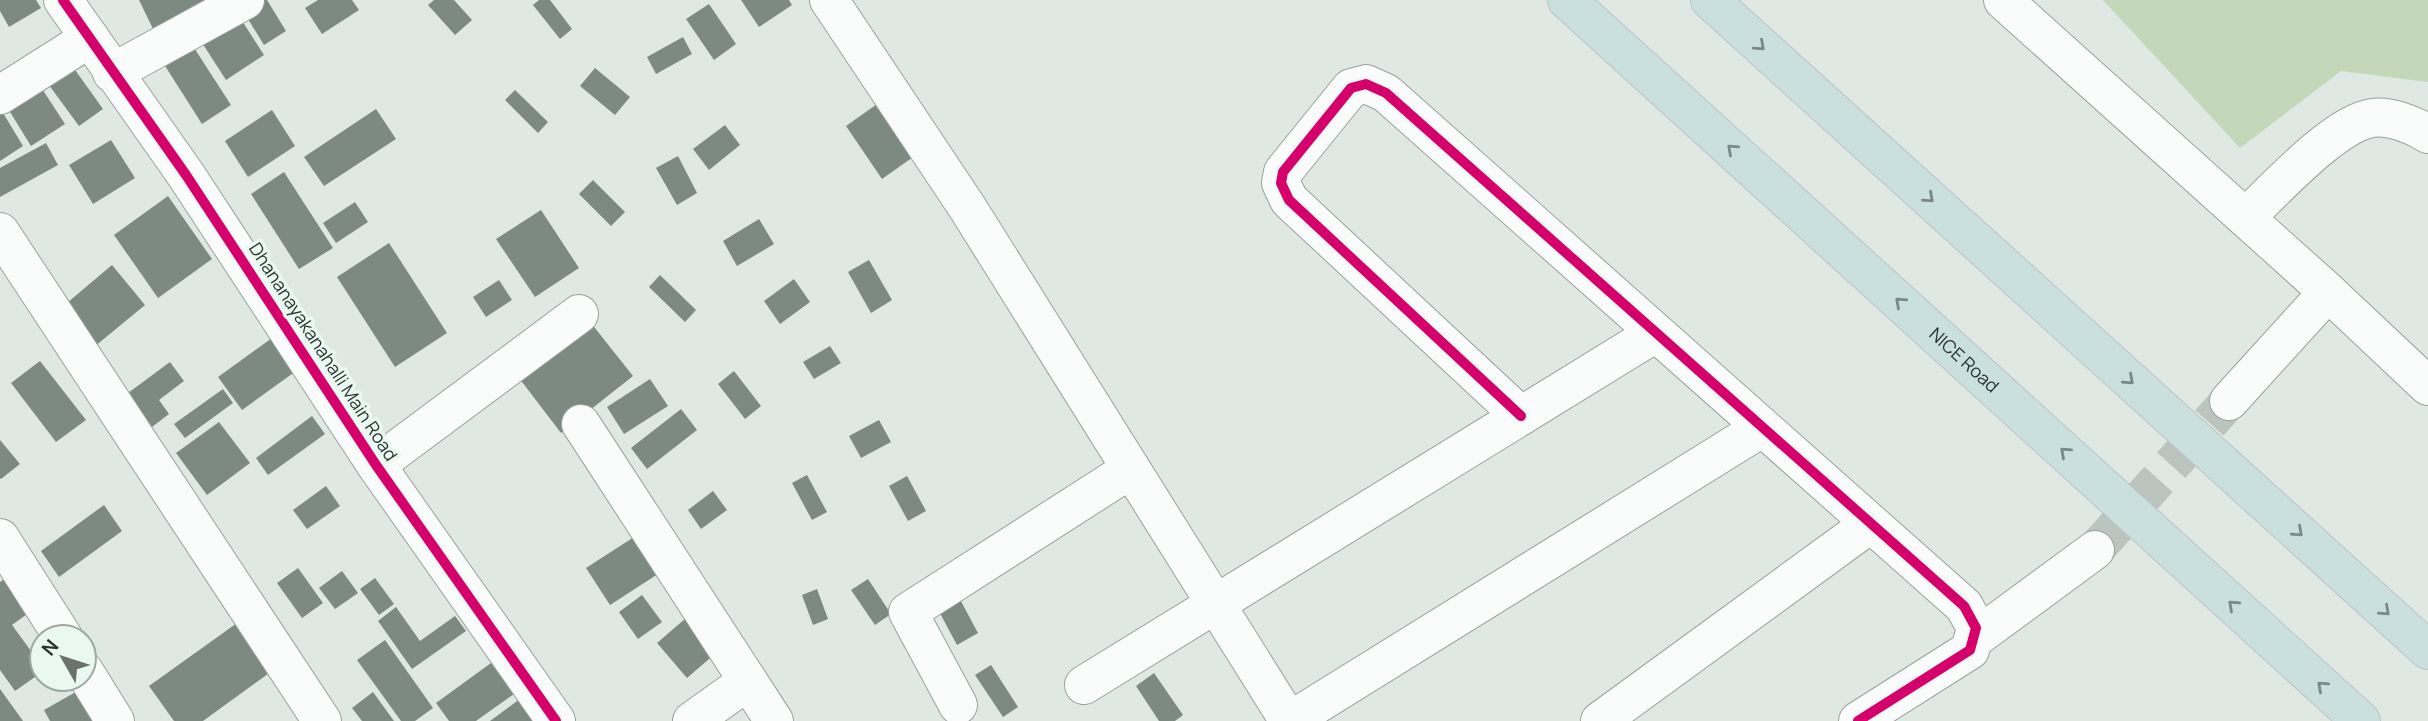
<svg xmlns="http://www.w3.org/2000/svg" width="2428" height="721" viewBox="0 0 2428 721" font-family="Manrope,sans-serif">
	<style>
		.green { fill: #c3d8b9 }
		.building { fill: #7c8a82 }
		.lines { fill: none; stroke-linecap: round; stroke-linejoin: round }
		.minor-tunnel { stroke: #bcc4c0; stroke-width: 38; stroke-dasharray: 38 19; stroke-linecap: butt }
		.minor-casing { stroke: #9aa09d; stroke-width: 40 }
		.highway-casing { stroke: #bec2c0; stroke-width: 40 }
		.minor { stroke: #fafcfb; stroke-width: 38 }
		.highway { stroke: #c9e0de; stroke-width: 38 }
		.cycleway-casing { stroke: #e9f9f2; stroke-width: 15 }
		.cycleway { stroke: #d6006c; stroke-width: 10 }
		.oneway { stroke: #7a8986 }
		.labels { text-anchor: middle; stroke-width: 7; stroke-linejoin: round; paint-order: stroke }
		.street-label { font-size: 18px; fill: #2c322f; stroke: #e9f9f2 }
	</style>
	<rect width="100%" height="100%" fill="#e0e8e4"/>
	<polygon class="green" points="2103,0 2428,0 2428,82 2341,71 2240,148"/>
	<g class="building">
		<polygon points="0,0 36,0 41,8 9,27 0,11"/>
		<polygon points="139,0 216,0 154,31"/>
		<polygon points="260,0 267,0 286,31 264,45 243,11"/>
		<polygon points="318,0 352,0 359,10 322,34 305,8"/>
		<polygon points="434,0 454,0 472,20 455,35 428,5"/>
		<polygon points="539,0 550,0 572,29 560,39 533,5"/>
		<polygon points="741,0 789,0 792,5 759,27"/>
		<polygon points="709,4 736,44 714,60 686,19"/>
		<polygon points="235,10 264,55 226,80 197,35"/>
		<polygon points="683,37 692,54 656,74 647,57"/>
		<polygon points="189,40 231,105 202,124 160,58"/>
		<polygon points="68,60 103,109 79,126 43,77"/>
		<polygon points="595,68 630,97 615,115 580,86"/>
		<polygon points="35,78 65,124 31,146 2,99"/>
		<polygon points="515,90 548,122 538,133 505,100"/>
		<polygon points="887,97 923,150 882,179 846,126"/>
		<polygon points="0,108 23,146 0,161"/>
		<polygon points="376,109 396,139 324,186 304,157"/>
		<polygon points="272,110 295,146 248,177 225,141"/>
		<polygon points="725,125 740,145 709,170 693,149"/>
		<polygon points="111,140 135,178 93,204 69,165"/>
		<polygon points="46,143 58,165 0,197 0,168"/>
		<polygon points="678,156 697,193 677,205 656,168"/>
		<polygon points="284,172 333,248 299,269 251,194"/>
		<polygon points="593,180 625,212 611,226 579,194"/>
		<polygon points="168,196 212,259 158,298 114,235"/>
		<polygon points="355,202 368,222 336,243 323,223"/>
		<polygon points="541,210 579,268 535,297 496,239"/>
		<polygon points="759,219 774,244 737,266 723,241"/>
		<polygon points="389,243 447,333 395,367 337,277"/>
		<polygon points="869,260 892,300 871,313 848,272"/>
		<polygon points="112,265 145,305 94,347 61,308"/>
		<polygon points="660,275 696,310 685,322 649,287"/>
		<polygon points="794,279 810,302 780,324 764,301"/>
		<polygon points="499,280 512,300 486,317 473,297"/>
		<polygon points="587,318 633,376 561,433 516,374"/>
		<polygon points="279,333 303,366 242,410 218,377"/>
		<polygon points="830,346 841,363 814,379 803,362"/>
		<polygon points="40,361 86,420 56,442 11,383"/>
		<polygon points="170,362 184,381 159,400 169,414 148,430 124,396"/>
		<polygon points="734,371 761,406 745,419 718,384"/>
		<polygon points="650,379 668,406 624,434 607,407"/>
		<polygon points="223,389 233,403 185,438 174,424"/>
		<polygon points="681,409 697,430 647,469 631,448"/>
		<polygon points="312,416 325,434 268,475 256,458"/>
		<polygon points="879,420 891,442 861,458 849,436"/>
		<polygon points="219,422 250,463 207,495 176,453"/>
		<polygon points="0,440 20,464 1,479 0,478"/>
		<polygon points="807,475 827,512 812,520 792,483"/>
		<polygon points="907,476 926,511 908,521 889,486"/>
		<polygon points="326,486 340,506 307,529 293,510"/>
		<polygon points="713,491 727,510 701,529 688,510"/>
		<polygon points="104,505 122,531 59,577 41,551"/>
		<polygon points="634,537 658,574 610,605 586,568"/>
		<polygon points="298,568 323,603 302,618 277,583"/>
		<polygon points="342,571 358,593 335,609 319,588"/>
		<polygon points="10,575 34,609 12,625 42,666 42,672 15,691 0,670 0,582"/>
		<polygon points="375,578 394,604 379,615 360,589"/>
		<polygon points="868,579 891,614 875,625 851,590"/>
		<polygon points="817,589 828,619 813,625 802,595"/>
		<polygon points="956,592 978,633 957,645 935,604"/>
		<polygon points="642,595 662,622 638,639 619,612"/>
		<polygon points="396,607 420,641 455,616 466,631 412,669 378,621"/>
		<polygon points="686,618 716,653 687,678 657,643"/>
		<polygon points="237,623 272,671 203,721 174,721 149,686"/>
		<polygon points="385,640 433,708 415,721 401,721 357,660"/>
		<polygon points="491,663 514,694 476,721 449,721 436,703"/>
		<polygon points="991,665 1018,707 1003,717 975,675"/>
		<polygon points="1154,673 1183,715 1175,721 1159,721 1136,686"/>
		<polygon points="0,689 23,721 0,721"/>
		<polygon points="81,689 100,721 50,721 44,710"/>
		<polygon points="373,692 394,721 362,721 352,708"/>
		<polygon points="528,693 548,721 490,721"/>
	</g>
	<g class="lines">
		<polyline class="minor-tunnel" points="2095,550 2229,401"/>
		<defs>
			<g id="minor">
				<polyline points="63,0 186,175 376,465 556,721"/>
				<polyline points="829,0 967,207 1289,721"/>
				<polyline points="2003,0 2328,292 2428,386"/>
				<polyline points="112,73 245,0"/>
				<polyline points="0,95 90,38"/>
				<path d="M2246 217C2275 190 2334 124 2372 118 2389 115 2414 125 2428 134"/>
				<polyline points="0,232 322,721"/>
				<polyline points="2229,401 2328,292"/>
				<polyline points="1521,416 1289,200 1281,183 1283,172 1351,88 1366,84 1386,93 1964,606 1976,628 1970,650 1858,721"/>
				<polyline points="581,424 774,721"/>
				<polyline points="376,465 579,314"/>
				<polyline points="0,538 63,637"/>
				<polyline points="1974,639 2095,550"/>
				<polyline points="84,671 115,721"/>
				<polyline points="1084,685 1654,334"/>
				<polyline points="958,705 908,612 1131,469"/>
				<polyline points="692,721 748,681"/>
				<polyline points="1290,721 1760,429"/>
				<polyline points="1600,721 1870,524"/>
			</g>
			<g id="highway">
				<path id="s1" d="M1567 0 2361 721"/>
				<polyline points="1710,0 2428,650"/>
			</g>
		</defs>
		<use href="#minor" class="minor-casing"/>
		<use href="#highway" class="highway-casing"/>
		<use href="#minor" class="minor"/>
		<use href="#highway" class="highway"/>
		<defs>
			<g id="cycleway">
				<polyline points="63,0 186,175 376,465 556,721"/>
				<polyline points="1521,416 1289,200 1281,183 1283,172 1351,88 1366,84 1386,93 1964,606 1976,628 1970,650 1858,721"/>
			</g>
		</defs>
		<use href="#cycleway" class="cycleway-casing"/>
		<use href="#cycleway" class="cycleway"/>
	</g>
	<defs><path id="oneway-chevron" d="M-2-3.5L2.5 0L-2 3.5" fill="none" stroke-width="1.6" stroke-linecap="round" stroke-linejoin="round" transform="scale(1.75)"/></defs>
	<g class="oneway">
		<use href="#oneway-chevron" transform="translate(1760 46) rotate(42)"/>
		<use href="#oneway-chevron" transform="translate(1732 149) rotate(-138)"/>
		<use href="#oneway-chevron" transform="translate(1929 198) rotate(42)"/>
		<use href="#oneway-chevron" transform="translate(1900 302) rotate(-138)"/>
		<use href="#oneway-chevron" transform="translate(2129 380) rotate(42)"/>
		<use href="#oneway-chevron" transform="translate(2065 452) rotate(-138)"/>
		<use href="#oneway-chevron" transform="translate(2298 532) rotate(42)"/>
		<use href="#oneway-chevron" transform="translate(2233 605) rotate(-138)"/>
		<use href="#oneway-chevron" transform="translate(2385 611) rotate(42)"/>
		<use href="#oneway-chevron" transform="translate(2322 686) rotate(-138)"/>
	</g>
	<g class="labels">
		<g class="street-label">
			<text transform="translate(323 352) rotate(57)" y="6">Dhananayakanahalli Main Road</text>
			<text dy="6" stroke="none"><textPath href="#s1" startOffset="536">NICE Road</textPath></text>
		</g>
	</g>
	<g transform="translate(63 658) rotate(309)"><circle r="33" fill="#e9f9f2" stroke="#9da9a4" stroke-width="2"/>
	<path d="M0-5L12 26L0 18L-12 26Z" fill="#6b726e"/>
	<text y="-10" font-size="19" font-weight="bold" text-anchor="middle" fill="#2c322f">N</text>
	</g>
</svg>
